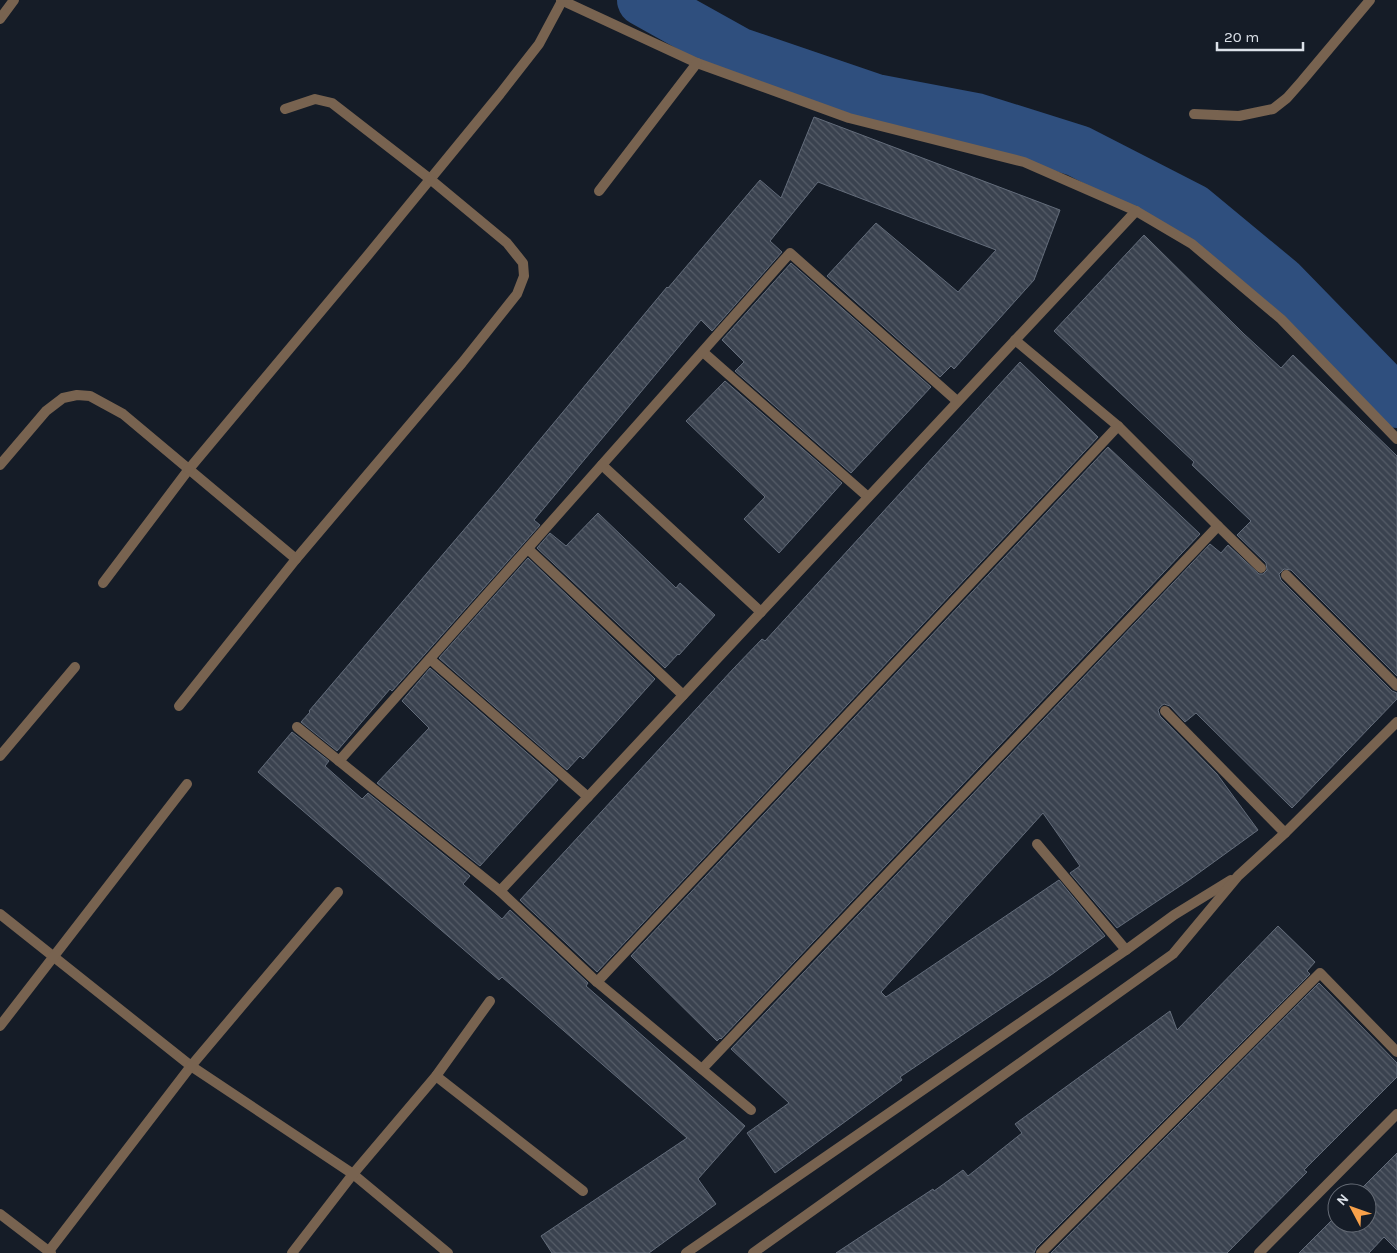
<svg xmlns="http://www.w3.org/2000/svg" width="1397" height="1253" viewBox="0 0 1397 1253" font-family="Karla,sans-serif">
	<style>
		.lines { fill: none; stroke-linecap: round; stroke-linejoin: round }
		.river { stroke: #2f4f7e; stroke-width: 52 }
		.building { fill: url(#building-back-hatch); stroke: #636c7a }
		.service { stroke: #786350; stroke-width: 10 }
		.minor { stroke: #786350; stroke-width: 10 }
	</style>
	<defs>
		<pattern id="building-back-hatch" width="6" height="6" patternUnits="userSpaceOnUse" patternTransform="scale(1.25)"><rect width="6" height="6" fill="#3a424f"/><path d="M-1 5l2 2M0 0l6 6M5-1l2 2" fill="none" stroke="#565d68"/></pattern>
	</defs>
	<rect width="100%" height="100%" fill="#151c27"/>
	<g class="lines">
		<polyline class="river" points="643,0 738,53 876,100 976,119 1078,151 1193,210 1280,282 1397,402"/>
	</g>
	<g class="building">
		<polygon points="814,117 1060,210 1034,280 954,369 951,366 940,377 827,276 876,223 958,292 996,250 818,182 770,241 782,252 712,331 701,320 534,520 540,525 392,691 390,689 337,751 301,722 310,712 309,711 498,490 667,287 668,288 760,180 781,198"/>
		<polygon points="1144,235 1244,334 1281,368 1293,355 1397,456 1397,676 1291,570 1284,569 1279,574 1281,580 1392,691 1397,693 1397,699 1292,808 1196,713 1185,722 1170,706 1164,704 1161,706 1158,710 1160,716 1217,774 1258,830 1189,880 1117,928 1070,873 1080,866 1043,813 881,992 886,997 1059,880 1105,936 1051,975 900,1077 902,1080 775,1173 747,1133 789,1103 731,1049 1210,544 1221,553 1228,545 1259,574 1263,574 1267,570 1266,563 1237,535 1251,521 1192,465 1194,462 1054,331"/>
		<polygon points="791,263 931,387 851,473 735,371 744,362 722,340"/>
		<polygon points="1020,362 1098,437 597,972 520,900 734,668 762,639 765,641"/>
		<polygon points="725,381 842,483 779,553 744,519 765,497 686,421"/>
		<polygon points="1108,447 1200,534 721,1039 720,1038 717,1041 631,956"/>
		<polygon points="598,513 676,588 680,583 715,615 679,655 678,654 665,668 537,548 550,533 566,546"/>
		<polygon points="528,558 655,679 583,759 580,756 567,770 439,658"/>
		<polygon points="430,668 558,780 480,866 377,783 429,728 402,701"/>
		<polygon points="292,732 329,761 325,766 362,799 368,793 470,876 463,884 502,919 510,910 588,983 586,986 745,1126 698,1179 716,1204 649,1253 552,1253 541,1236 687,1138 502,977 499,980 258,772"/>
		<polygon points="1278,926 1315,962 1307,971 1310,974 1036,1248 1034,1253 836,1253 933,1189 934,1191 963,1170 968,1176 1022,1133 1015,1124 1170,1011 1177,1030"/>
		<polygon points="1319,983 1397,1063 1397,1077 1304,1170 1307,1172 1227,1253 1051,1253"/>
		<polygon points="1397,1153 1397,1250 1384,1237 1369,1253 1299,1253 1337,1215 1337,1223 1367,1223 1367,1193 1357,1193"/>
	</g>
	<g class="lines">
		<g class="service">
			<polyline points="1194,114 1239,116 1273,109 1287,98 1302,81 1370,0"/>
			<polyline points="103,583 189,469"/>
		</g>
		<g class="minor">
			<polyline points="561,0 697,63 849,118 1024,162 1136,211 1192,244 1281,319 1397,439"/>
			<polyline points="0,19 14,0"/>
			<polyline points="599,191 697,63"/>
			<polyline points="703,352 868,497"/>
			<polyline points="0,465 46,411 63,398 77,395 90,396 123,414 296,559"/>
			<polyline points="602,465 761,612"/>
			<polyline points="189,469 368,255 500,94 539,44 562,1"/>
			<polyline points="1218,526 1261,568"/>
			<polyline points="528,549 683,695"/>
			<polyline points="1286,575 1397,686"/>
			<polyline points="430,659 588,797"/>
			<polyline points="179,706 296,559 462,363 517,294 524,276 523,263 507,243 430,179 332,103 315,99 285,109"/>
			<polyline points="1165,711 1285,833"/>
			<polyline points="297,727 500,891"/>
			<polyline points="0,756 75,667"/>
			<polyline points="339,761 790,253 957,401"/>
			<polyline points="1037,844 1126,950"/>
			<polyline points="0,914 191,1066 353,1174 448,1253"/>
			<polyline points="597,982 1118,426"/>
			<polyline points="0,1026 187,784"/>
			<polyline points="702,1069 1218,526 1118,426 1015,340"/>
			<polyline points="436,1076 583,1191"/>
			<polyline points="751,1110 597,982 500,891 1136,211"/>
			<polyline points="0,1214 51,1253"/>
			<polyline points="49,1251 191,1066 338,892"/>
			<polyline points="292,1253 353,1174 436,1076 490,1001"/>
			<polyline points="686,1253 1126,950 1174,915 1231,880"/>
			<polyline points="753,1253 1173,954 1238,876 1285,833 1397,722"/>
			<polyline points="1041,1253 1320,973 1397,1052"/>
			<polyline points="1259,1253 1397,1114"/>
		</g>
	</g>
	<g transform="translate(1352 1208) rotate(311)"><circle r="24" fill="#151c27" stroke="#656b75"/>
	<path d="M0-4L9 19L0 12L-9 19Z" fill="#f8a14a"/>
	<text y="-8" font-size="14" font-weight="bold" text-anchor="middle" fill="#dce1e9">N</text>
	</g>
	<path d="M1217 42v8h86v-8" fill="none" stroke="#dce1e9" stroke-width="2.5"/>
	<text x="1224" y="42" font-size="15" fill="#dce1e9" stroke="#151c27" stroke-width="4" paint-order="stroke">20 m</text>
</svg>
